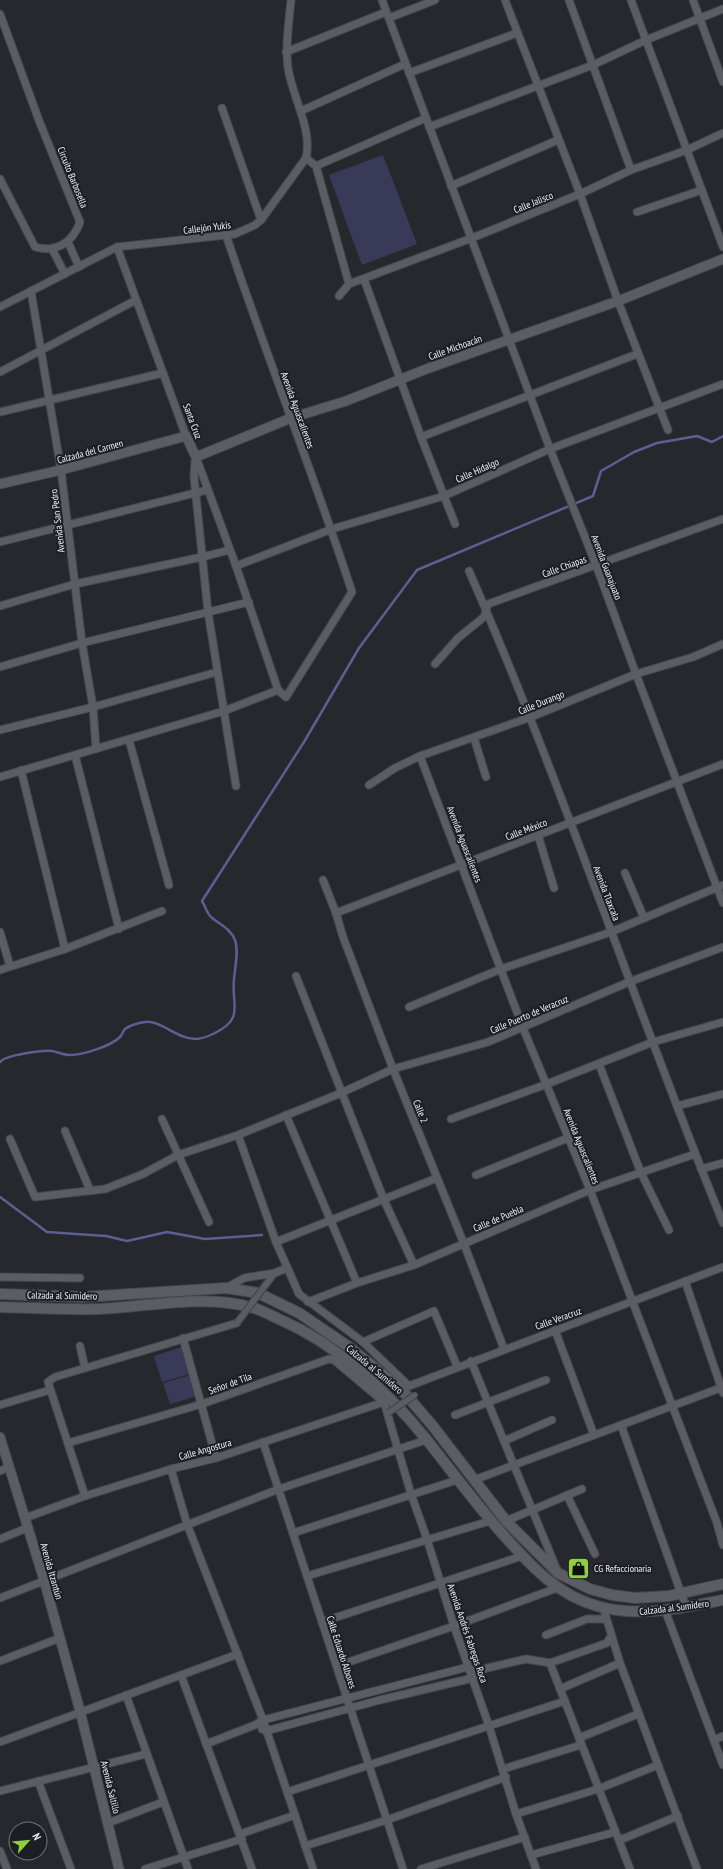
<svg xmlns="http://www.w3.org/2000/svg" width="723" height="1869" viewBox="0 0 723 1869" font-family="'PT Sans Narrow',sans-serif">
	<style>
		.green { fill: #383a57 }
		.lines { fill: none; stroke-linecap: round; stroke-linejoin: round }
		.stream { stroke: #5c5f91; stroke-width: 2.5 }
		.pedestrian-casing { stroke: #46464c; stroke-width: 8 }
		.minor-casing { stroke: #46464c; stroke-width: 9 }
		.tertiary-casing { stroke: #46464c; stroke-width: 11 }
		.secondary-casing { stroke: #46464c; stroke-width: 12 }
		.pedestrian { stroke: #5c5d64; stroke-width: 5.5 }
		.minor { stroke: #5c5d64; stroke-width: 7 }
		.tertiary { stroke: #5c5d64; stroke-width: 9 }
		.secondary { stroke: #5c5d64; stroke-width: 10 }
		.pedestrian-bridge-casing { stroke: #46464c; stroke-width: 8; stroke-linecap: butt }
		.pedestrian-bridge { stroke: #5c5d64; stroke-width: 5.5 }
		.labels { text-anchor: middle; stroke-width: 4; stroke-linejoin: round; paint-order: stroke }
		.street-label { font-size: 10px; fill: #f1f1f5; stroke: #1d1e24 }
		.poi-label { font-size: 10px; fill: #f1f1f5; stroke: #1d1e24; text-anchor: start }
	</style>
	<rect width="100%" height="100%" fill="#27282e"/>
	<g class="green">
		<polygon points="383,155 417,244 362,265 329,175"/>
		<polygon points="182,1347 190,1374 162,1382 154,1356"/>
		<polygon points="191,1375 197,1396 170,1404 163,1383"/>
	</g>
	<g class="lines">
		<g class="stream">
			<path d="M0 1062C5 1055 43 1050 52 1051 58 1052 63 1055 70 1055 83 1055 111 1046 120 1037 122 1035 123 1031 125 1029 130 1025 139 1023 145 1022 161 1020 177 1039 195 1039 203 1039 209 1036 215 1033 245 1018 231 1005 234 979 235 966 239 952 235 940 231 929 219 924 211 917 207 913 205 906 202 901L304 742 359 648 417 570 593 496 601 471 634 452 657 443 697 436 712 442 723 436"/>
			<polyline points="0,1197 47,1232 106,1236 127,1241 167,1232 205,1239 262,1235"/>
		</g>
		<defs>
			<polyline id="pedestrian" points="267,1283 275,1273"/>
			<g id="minor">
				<polyline points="382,0 550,449 596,565 636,674 723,903"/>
				<polyline points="505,0 580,194 618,301 668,430"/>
				<polyline points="569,0 631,170"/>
				<polyline points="631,0 723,247"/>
				<polyline points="693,0 723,82"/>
				<path d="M0 14 40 123 80 222C73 242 57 253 35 247L0 179"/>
				<polyline points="389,18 435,0"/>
				<polyline points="286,52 386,12"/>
				<polyline points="409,73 517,33"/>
				<polyline points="222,108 261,220"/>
				<polyline points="301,111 405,64"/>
				<polyline points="429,127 593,65 646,40 723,9"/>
				<polyline points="306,158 316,166 349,284"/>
				<polyline points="316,166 426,118"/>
				<polyline points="451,186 558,140"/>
				<polyline points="637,212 702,190"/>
				<polyline points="68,242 79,267"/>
				<polyline points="117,247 186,436"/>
				<polyline points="52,249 65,274"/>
				<polyline points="364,279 421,437 455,524"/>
				<polyline points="349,284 472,238 580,194 631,170 687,150 723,133"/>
				<polyline points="31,291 61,470 82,643 93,707 96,749"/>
				<polyline points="339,296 349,284"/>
				<path d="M0 307 117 247 235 234 255 225 261 220 306 158C313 130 292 96 288 68 285 46 289 22 291 0"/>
				<polyline points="0,372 136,300"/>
				<polyline points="0,412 163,373"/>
				<polyline points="421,437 637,354"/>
				<path d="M196 457 236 566 278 690 286 697 352 592C313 472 266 355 226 235"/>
				<polyline points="195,461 194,477 208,612 236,786"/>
				<polyline points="0,542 207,490"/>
				<polyline points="236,566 332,529 444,496 550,449 723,384"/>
				<path d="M469 571C563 785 635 1007 723 1223"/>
				<polyline points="0,606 75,584 202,557 230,550"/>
				<polyline points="435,664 458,638 484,617 488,604 723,519"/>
				<polyline points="0,667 82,643 249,602"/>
				<polyline points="0,730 93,707 217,672"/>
				<polyline points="474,738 486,777"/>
				<polyline points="129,740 169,885"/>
				<polyline points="75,755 119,929"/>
				<polyline points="420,756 523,1028 590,1190 717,1523 723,1545"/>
				<polyline points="21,770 65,949"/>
				<polyline points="0,777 224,711 278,690"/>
				<polyline points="369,785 395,768 420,756 531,717 636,674 693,657 723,644"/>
				<polyline points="538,835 554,888"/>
				<polyline points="625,873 644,918"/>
				<polyline points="323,880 336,913 343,937 393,1069 464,1244 504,1349"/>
				<polyline points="336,913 723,764"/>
				<polyline points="0,932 10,966"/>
				<polyline points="0,970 65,949 162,911"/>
				<polyline points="296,976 384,1200 414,1265"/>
				<polyline points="409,1007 501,969 611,932 723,885"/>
				<polyline points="599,1064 641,1173 669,1230"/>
				<polyline points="677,1106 723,1094"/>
				<polyline points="286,1115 357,1283"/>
				<polyline points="162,1119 209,1222"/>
				<polyline points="451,1119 547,1084 653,1042 723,1022"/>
				<polyline points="65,1131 90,1190"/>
				<polyline points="238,1135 276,1242 299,1294 363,1342 409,1386"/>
				<polyline points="10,1139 35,1197 105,1189 143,1174 178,1155 238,1135 341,1093 393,1069 488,1042 629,982 723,947"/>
				<polyline points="701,1169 723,1163"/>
				<polyline points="476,1175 568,1138"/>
				<polyline points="276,1242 437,1178"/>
				<polyline points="0,1277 80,1278"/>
				<polyline points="685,1281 723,1393"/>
				<polyline points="226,1288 244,1278 275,1273 287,1268"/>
				<polyline points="308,1302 357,1283 414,1265 590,1190 695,1154"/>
				<polyline points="555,1330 594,1435"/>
				<polyline points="183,1338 216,1458"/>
				<polyline points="363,1342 434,1311 457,1366"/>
				<polyline points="80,1346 85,1368"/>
				<polyline points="471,1361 557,1570"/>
				<polyline points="401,1389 723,1267"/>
				<polyline points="0,1405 50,1390"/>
				<polyline points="455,1415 546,1380"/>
				<polyline points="621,1425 686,1607"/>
				<polyline points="504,1441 552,1420"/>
				<polyline points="263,1442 403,1869"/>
				<polyline points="68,1443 202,1404 329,1359 334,1360 384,1402 411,1494 427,1539 454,1626 489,1726 516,1814 536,1869"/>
				<polyline points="171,1469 187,1524 263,1720 313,1869"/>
				<polyline points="0,1471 9,1467"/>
				<polyline points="474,1480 723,1387"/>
				<polyline points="567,1495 595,1554"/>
				<polyline points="85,1496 48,1382 55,1377 237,1323"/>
				<polyline points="25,1518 85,1496 171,1469 216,1458 384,1402 386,1400"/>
				<polyline points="506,1521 582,1489"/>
				<polyline points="293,1533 457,1480"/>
				<polyline points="0,1539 27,1528"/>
				<polyline points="307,1576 490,1521"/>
				<polyline points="0,1598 279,1489 426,1440"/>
				<polyline points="603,1607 620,1663 697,1869"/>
				<polyline points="665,1610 723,1765"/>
				<polyline points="322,1622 522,1556"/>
				<polyline points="546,1635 587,1619 606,1619"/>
				<polyline points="0,1661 60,1638"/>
				<polyline points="550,1663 630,1869"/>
				<polyline points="337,1666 454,1626 557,1588"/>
				<polyline points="474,1669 479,1670 526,1659 550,1663 607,1643 611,1636"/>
				<polyline points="181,1675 252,1869"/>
				<polyline points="560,1689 620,1663"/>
				<polyline points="126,1695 188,1869"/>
				<polyline points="262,1729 266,1731 380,1700 473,1678 479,1670"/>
				<polyline points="579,1738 638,1714"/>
				<polyline points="714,1740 723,1736"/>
				<polyline points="0,1742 238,1654"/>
				<polyline points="206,1744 255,1725 263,1720 468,1667"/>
				<polyline points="503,1769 581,1745"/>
				<polyline points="38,1781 71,1869"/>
				<polyline points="0,1791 146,1754"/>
				<polyline points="287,1792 565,1701"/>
				<polyline points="516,1814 598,1789 658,1765"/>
				<polyline points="108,1823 163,1802"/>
				<polyline points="240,1834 295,1815"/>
				<polyline points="620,1840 678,1816"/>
				<polyline points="305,1846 387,1820 506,1777"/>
				<polyline points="0,1851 7,1869"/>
				<polyline points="531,1855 615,1832"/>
				<polyline points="145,1869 242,1839"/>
				<polyline points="421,1869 525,1837"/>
			</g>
			<g id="tertiary">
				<polyline points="0,484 61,470 186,436 196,457 291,418 346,401 429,368 618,301 723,259"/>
				<polyline points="0,1437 44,1580 80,1711 119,1869"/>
			</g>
			<g id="secondary">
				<polyline points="0,1294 83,1297 226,1288 258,1293 299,1313 349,1347 401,1389 432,1425 506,1521 558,1573 590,1589 612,1595 635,1598 669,1596 723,1584"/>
				<path d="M0 1307C32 1308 65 1310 98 1309 148 1307 205 1293 254 1308 263 1311 272 1316 281 1320 338 1345 388 1392 427 1440 453 1473 478 1507 507 1539 533 1568 558 1595 597 1606 639 1618 682 1608 723 1600"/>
			</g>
		</defs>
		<use href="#pedestrian" class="pedestrian-casing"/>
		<use href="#minor" class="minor-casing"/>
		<use href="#tertiary" class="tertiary-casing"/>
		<use href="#secondary" class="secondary-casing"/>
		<use href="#pedestrian" class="pedestrian"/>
		<use href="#minor" class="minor"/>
		<use href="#tertiary" class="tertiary"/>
		<use href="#secondary" class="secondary"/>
		<defs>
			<g id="pedestrian-bridge">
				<polyline points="237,1323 267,1283"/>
				<polyline points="388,1413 415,1395"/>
			</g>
		</defs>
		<use href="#pedestrian-bridge" class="pedestrian-bridge-casing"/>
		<use href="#pedestrian-bridge" class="pedestrian-bridge"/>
	</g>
	<defs>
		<symbol id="shop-square" viewBox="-11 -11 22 22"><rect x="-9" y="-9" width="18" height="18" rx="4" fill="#91cd40" stroke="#1d1e24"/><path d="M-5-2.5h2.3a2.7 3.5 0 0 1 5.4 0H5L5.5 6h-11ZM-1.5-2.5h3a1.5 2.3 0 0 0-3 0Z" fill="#111"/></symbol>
	</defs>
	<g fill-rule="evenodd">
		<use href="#shop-square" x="566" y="1556" width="25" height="25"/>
	</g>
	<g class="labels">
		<g class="street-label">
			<text transform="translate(73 177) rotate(68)" y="4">Circuito Barbosella</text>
			<text transform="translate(533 202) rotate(-22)" y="4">Calle Jalisco</text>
			<text transform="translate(207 227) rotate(-7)" y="4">Callejón Yukis</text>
			<text transform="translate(455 347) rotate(-20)" y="4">Calle Michoacán</text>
			<text transform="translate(298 410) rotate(70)" y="4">Avenida Aguascalientes</text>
			<text transform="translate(193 421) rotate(69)" y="4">Santa Cruz</text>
			<text transform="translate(90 451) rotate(-15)" y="4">Calzada del Carmen</text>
			<text transform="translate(477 470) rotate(-24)" y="4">Calle Hidalgo</text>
			<text transform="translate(57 521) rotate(-97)" y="4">Avenida San Pedro</text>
			<text transform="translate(564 566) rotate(-20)" y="4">Calle Chiapas</text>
			<text transform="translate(607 567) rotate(69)" y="4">Avenida Guanajuato</text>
			<text transform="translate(541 702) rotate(-22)" y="4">Calle Durango</text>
			<text transform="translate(526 829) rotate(-21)" y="4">Calle México</text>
			<text transform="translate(465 844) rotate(69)" y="4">Avenida Aguascalientes</text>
			<text transform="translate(607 893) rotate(69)" y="4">Avenida Tlaxcala</text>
			<text transform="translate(529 1014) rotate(-23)" y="4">Calle Puerto de Veracruz</text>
			<text transform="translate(421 1111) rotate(68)" y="4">Calle 2</text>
			<text transform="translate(582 1146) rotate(68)" y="4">Avenida Aguascalientes</text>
			<text transform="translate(498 1218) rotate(-23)" y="4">Calle de Puebla</text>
			<text transform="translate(62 1295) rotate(1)" y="4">Calzada al Sumidero</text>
			<text transform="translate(558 1318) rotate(-20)" y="4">Calle Veracruz</text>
			<text transform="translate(375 1369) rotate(40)" y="4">Calzada al Sumidero</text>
			<text transform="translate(230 1383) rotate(-20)" y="4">Señor de Tila</text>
			<text transform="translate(205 1449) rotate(-16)" y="4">Calle Angostura</text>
			<text transform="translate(52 1571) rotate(74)" y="4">Avenida Itzantún</text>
			<text transform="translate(674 1607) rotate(-7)" y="4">Calzada al Sumidero</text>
			<text transform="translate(468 1633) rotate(71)" y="4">Avenida Andrés Fabregas Roca</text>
			<text transform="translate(342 1652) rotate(72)" y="4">Calle Eduardo Albores</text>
			<text transform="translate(111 1787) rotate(76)" y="4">Avenida Saltillo</text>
		</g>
		<g class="poi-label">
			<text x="594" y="1572">CG Refaccionaria</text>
		</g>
	</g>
	<g transform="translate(28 1841) rotate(63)"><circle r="19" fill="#1d1e24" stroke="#727278"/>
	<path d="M0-3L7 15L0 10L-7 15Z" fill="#91cd40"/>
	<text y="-6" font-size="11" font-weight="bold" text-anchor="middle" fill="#f1f1f5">N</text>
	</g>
</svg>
